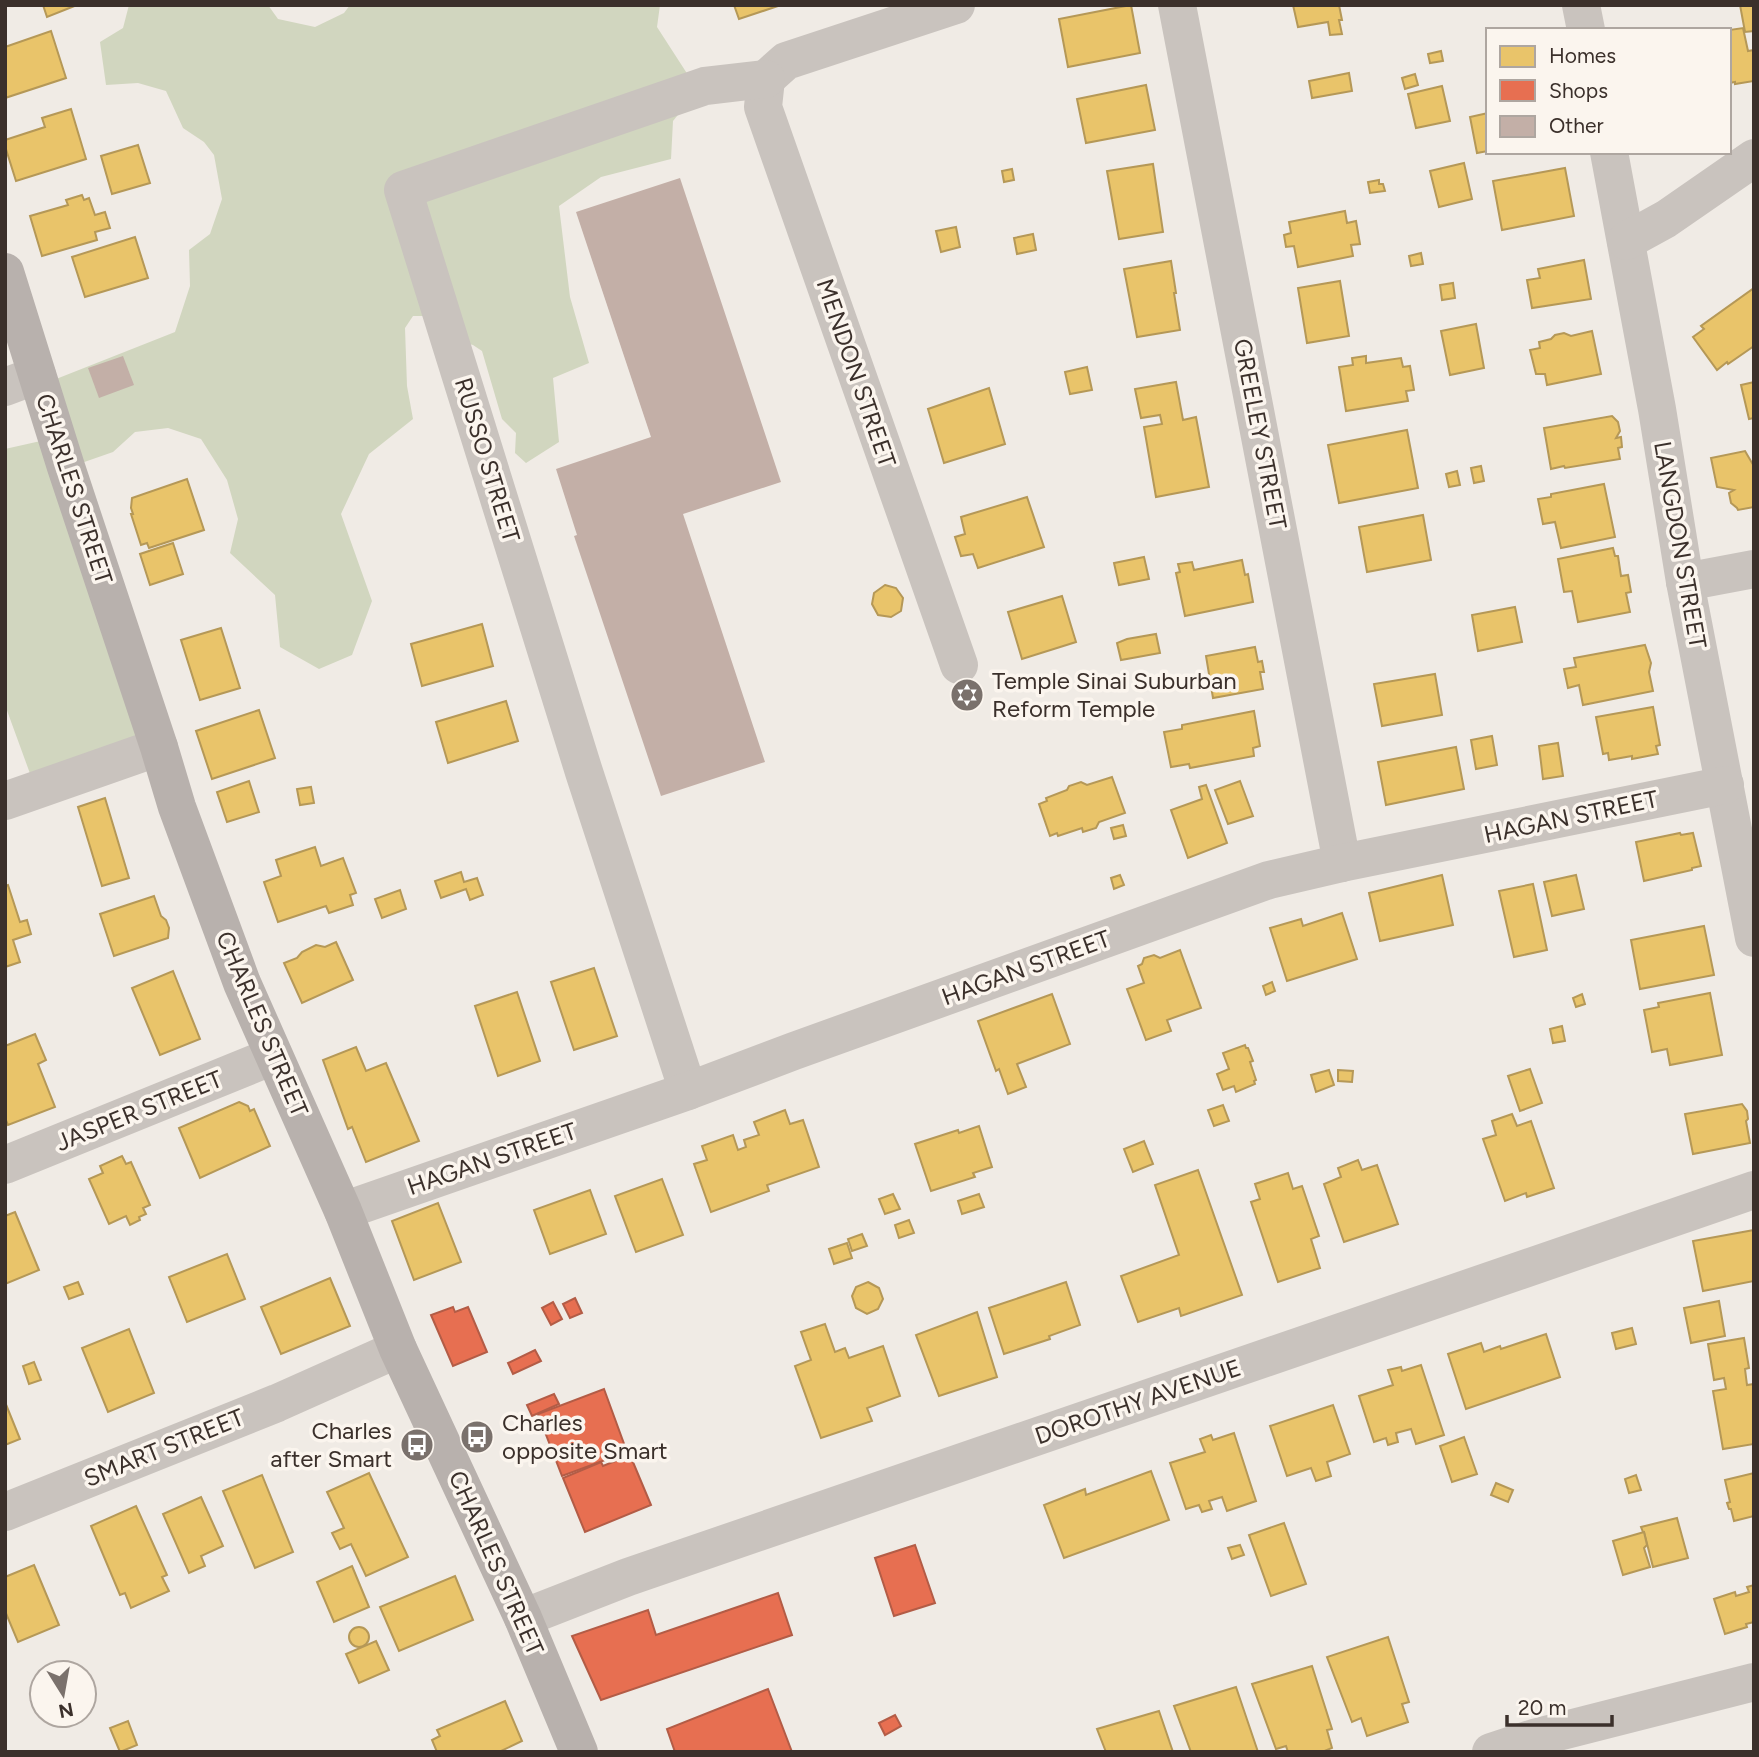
<svg xmlns="http://www.w3.org/2000/svg" width="1759" height="1757" viewBox="0 0 1759 1757" font-family="Figtree,sans-serif">
	<style>
		.green { fill: #d1d6bf }
		.homes { fill: #e9c46a; stroke: #b59857; stroke-width: 2 }
		.shops { fill: #e76f51; stroke: #b35c46; stroke-width: 2 }
		.building { fill: #c3afa7 }
		.lines { fill: none; stroke-linecap: round; stroke-linejoin: round }
		.minor { stroke: #c9c3be; stroke-width: 38 }
		.major { stroke: #b8b1ad; stroke-width: 38 }
		.labels { text-anchor: middle; stroke-width: 7; stroke-linejoin: round; paint-order: stroke }
		.street-label { font-size: 24px; fill: #3b302b; stroke: #fbf5ee }
		.poi-label { font-size: 24px; fill: #3b302b; stroke: #fbf5ee; text-anchor: start }
	</style>
	<rect width="100%" height="100%" fill="#f0ebe5"/>
	<polygon class="green" points="129,5 268,5 278,19 315,27 344,13 350,5 660,5 657,27 688,75 681,111 673,121 671,159 601,177 559,206 570,297 589,363 553,378 559,442 526,463 515,453 516,433 502,419 482,351 473,345 454,340 443,316 413,316 405,328 407,386 413,419 369,454 341,514 372,601 352,655 319,669 280,647 275,595 230,553 238,519 227,480 201,439 168,428 135,432 113,452 70,467 151,736 32,779 5,705 5,449 54,438 46,383 175,332 190,286 189,250 210,234 222,199 214,155 204,142 183,128 166,91 138,83 106,85 100,42 123,28"/>
	<g class="homes">
		<polygon points="43,5 77,5 47,17"/>
		<polygon points="734,5 778,5 778,6 739,19"/>
		<polygon points="1131,5 1140,53 1068,67 1059,19"/>
		<polygon points="1293,5 1339,5 1342,20 1339,20 1342,34 1330,35 1328,22 1298,27"/>
		<polygon points="1740,5 1754,5 1754,31 1745,32"/>
		<polygon points="1743,28 1748,51 1754,50 1754,81 1735,84 1735,82 1729,83 1729,30"/>
		<polygon points="51,31 66,78 5,98 5,47"/>
		<polygon points="1441,51 1443,61 1430,63 1428,54"/>
		<polygon points="1349,73 1352,91 1312,98 1309,81"/>
		<polygon points="1415,74 1418,85 1405,89 1402,78"/>
		<polygon points="1146,85 1155,130 1086,143 1077,99"/>
		<polygon points="1442,86 1450,121 1416,128 1408,94"/>
		<polygon points="71,109 86,159 16,181 5,146 5,140 45,127 42,118"/>
		<polygon points="1488,113 1488,151 1477,153 1470,117"/>
		<polygon points="138,145 150,183 112,194 101,156"/>
		<polygon points="1464,163 1472,199 1439,207 1430,171"/>
		<polygon points="1153,164 1163,232 1119,239 1107,171"/>
		<polygon points="1565,168 1574,216 1502,230 1493,181"/>
		<polygon points="1012,169 1014,180 1004,182 1002,171"/>
		<polygon points="1379,180 1379,184 1383,184 1385,191 1370,193 1368,182"/>
		<polygon points="82,195 84,200 89,198 95,215 105,212 110,228 95,232 97,240 42,256 30,216 68,205 66,200"/>
		<polygon points="1345,211 1347,223 1356,221 1360,244 1351,245 1353,256 1298,267 1294,246 1286,247 1284,235 1291,233 1289,222"/>
		<polygon points="956,227 960,247 941,252 936,231"/>
		<polygon points="1033,234 1036,250 1017,254 1014,238"/>
		<polygon points="135,237 148,278 85,297 72,257"/>
		<polygon points="1421,253 1423,264 1411,266 1409,256"/>
		<polygon points="1584,260 1591,299 1532,308 1527,280 1540,278 1538,269"/>
		<polygon points="1171,261 1176,293 1174,293 1180,330 1137,337 1124,269"/>
		<polygon points="1340,281 1349,336 1307,343 1298,288"/>
		<polygon points="1453,283 1455,298 1442,300 1440,285"/>
		<polygon points="1754,288 1754,346 1728,364 1727,362 1717,370 1693,337 1704,329 1701,326"/>
		<polygon points="1476,324 1484,368 1450,375 1441,331"/>
		<polygon points="1592,331 1601,374 1547,385 1545,374 1536,374 1530,350 1540,348 1539,342 1551,339 1555,335 1564,333 1571,336"/>
		<polygon points="1366,356 1366,363 1401,358 1403,367 1410,366 1414,390 1406,391 1408,401 1346,411 1339,367 1353,365 1352,358"/>
		<polygon points="1087,367 1092,390 1070,394 1065,372"/>
		<polygon points="1176,382 1183,420 1196,417 1209,487 1156,497 1144,427 1162,424 1160,415 1141,418 1135,389"/>
		<polygon points="1754,382 1754,418 1749,419 1741,385"/>
		<polygon points="989,388 1005,444 944,463 928,409"/>
		<polygon points="1612,416 1618,422 1620,431 1616,438 1621,437 1622,447 1618,448 1620,459 1565,468 1564,466 1551,469 1544,428"/>
		<polygon points="1407,430 1418,488 1339,503 1328,445"/>
		<polygon points="1745,451 1752,463 1754,461 1754,507 1738,510 1737,508 1731,503 1729,493 1734,490 1717,487 1711,458"/>
		<polygon points="1481,466 1484,481 1474,483 1471,468"/>
		<polygon points="1457,471 1460,485 1449,487 1446,474"/>
		<polygon points="187,479 204,530 149,548 147,543 141,545 131,514 133,514 131,508 132,498"/>
		<polygon points="1604,484 1615,537 1561,548 1555,522 1543,524 1538,499 1551,497 1551,494"/>
		<polygon points="1027,497 1044,547 978,568 973,554 961,556 955,537 965,534 961,517"/>
		<polygon points="1423,515 1431,560 1367,572 1359,527"/>
		<polygon points="173,543 183,574 150,585 140,554"/>
		<polygon points="1613,548 1615,556 1618,556 1621,576 1628,575 1631,592 1626,593 1630,612 1578,622 1572,591 1564,592 1558,559"/>
		<polygon points="1144,557 1149,579 1119,585 1114,563"/>
		<polygon points="1242,560 1245,575 1248,574 1253,602 1185,616 1176,573 1180,572 1178,564 1192,562 1194,570"/>
		<polygon points="885,585 896,588 903,598 901,611 891,617 878,615 872,604 874,593"/>
		<polygon points="1062,596 1076,642 1022,659 1008,612"/>
		<polygon points="1515,607 1522,642 1478,651 1472,615"/>
		<polygon points="482,624 493,666 422,686 411,644"/>
		<polygon points="221,628 240,688 200,700 181,640"/>
		<polygon points="1156,634 1160,653 1121,660 1117,643 1127,639"/>
		<polygon points="1645,645 1651,663 1649,672 1653,691 1583,705 1579,685 1568,688 1564,669 1576,667 1574,658"/>
		<polygon points="1255,647 1258,662 1262,661 1264,672 1260,672 1263,689 1213,698 1206,656"/>
		<polygon points="1435,674 1442,715 1382,726 1374,684"/>
		<polygon points="506,701 518,741 448,763 436,722"/>
		<polygon points="1653,707 1660,745 1656,746 1658,754 1632,759 1632,756 1609,760 1608,753 1603,754 1596,717"/>
		<polygon points="259,710 275,758 212,779 196,731"/>
		<polygon points="1254,711 1260,746 1253,748 1254,756 1190,768 1189,764 1171,767 1164,732 1182,729 1182,725"/>
		<polygon points="1492,736 1497,765 1476,769 1471,740"/>
		<polygon points="1558,743 1563,776 1543,779 1539,746"/>
		<polygon points="1456,747 1464,789 1386,805 1378,762"/>
		<polygon points="1112,777 1125,813 1099,822 1096,828 1083,832 1082,828 1058,836 1057,833 1050,836 1039,804 1047,801 1046,798 1067,790 1069,786 1081,782 1087,785"/>
		<polygon points="249,781 259,812 227,822 217,792"/>
		<polygon points="1240,781 1253,816 1228,824 1215,790"/>
		<polygon points="1206,785 1227,843 1188,858 1171,810 1202,799 1199,787"/>
		<polygon points="311,787 314,803 300,805 297,789"/>
		<polygon points="105,798 129,878 102,886 78,807"/>
		<polygon points="1123,825 1126,836 1114,839 1111,828"/>
		<polygon points="1680,833 1681,835 1693,833 1701,866 1692,868 1692,870 1644,881 1636,842"/>
		<polygon points="315,847 321,866 343,858 356,893 350,895 353,905 329,913 326,906 278,922 264,882 281,876 276,860"/>
		<polygon points="461,872 464,882 477,878 483,895 470,900 466,889 441,898 435,881"/>
		<polygon points="1120,875 1124,885 1114,889 1111,878"/>
		<polygon points="1442,875 1453,925 1380,941 1369,893"/>
		<polygon points="1576,875 1584,909 1552,916 1544,882"/>
		<polygon points="1533,884 1547,950 1514,957 1499,891"/>
		<polygon points="8,885 20,922 27,920 31,934 13,940 20,962 5,967 5,886"/>
		<polygon points="400,890 406,909 382,918 375,899"/>
		<polygon points="154,896 161,916 166,920 169,928 168,938 114,956 100,914"/>
		<polygon points="1342,913 1357,959 1287,981 1270,928 1301,919 1303,926"/>
		<polygon points="1704,926 1714,975 1640,989 1631,940"/>
		<polygon points="336,942 353,980 302,1003 284,963 297,958 302,952 316,945 325,947"/>
		<polygon points="1180,950 1201,1008 1167,1020 1171,1031 1146,1040 1127,989 1144,983 1138,966 1142,964 1144,958 1154,955 1160,958"/>
		<polygon points="594,968 617,1036 574,1050 551,982"/>
		<polygon points="173,971 200,1039 160,1055 132,988"/>
		<polygon points="1272,982 1275,991 1266,995 1263,986"/>
		<polygon points="517,992 540,1061 498,1076 475,1006"/>
		<polygon points="1710,993 1722,1055 1670,1065 1667,1049 1652,1052 1644,1010 1659,1007 1658,1003"/>
		<polygon points="1052,994 1070,1044 1017,1064 1026,1087 1008,1094 999,1069 996,1071 978,1021"/>
		<polygon points="1582,994 1585,1004 1576,1007 1573,998"/>
		<polygon points="1562,1026 1565,1041 1553,1043 1550,1029"/>
		<polygon points="35,1034 46,1060 38,1064 55,1107 8,1125 5,1118 5,1046"/>
		<polygon points="1245,1045 1246,1048 1248,1048 1253,1061 1250,1062 1256,1080 1254,1081 1255,1084 1236,1092 1234,1086 1223,1090 1217,1074 1229,1069 1223,1053"/>
		<polygon points="356,1047 366,1071 386,1063 419,1141 366,1162 352,1127 348,1129 323,1060"/>
		<polygon points="1530,1069 1542,1103 1520,1111 1508,1076"/>
		<polygon points="1329,1070 1334,1085 1316,1092 1311,1075"/>
		<polygon points="1338,1070 1353,1071 1352,1082 1338,1081"/>
		<polygon points="239,1102 248,1106 250,1111 254,1109 270,1146 200,1178 179,1128"/>
		<polygon points="1742,1104 1747,1111 1748,1119 1746,1121 1750,1143 1693,1154 1685,1114"/>
		<polygon points="1223,1105 1229,1121 1214,1126 1208,1110"/>
		<polygon points="785,1110 790,1124 803,1120 819,1167 767,1185 769,1191 711,1212 694,1164 707,1160 702,1146 733,1135 738,1150 746,1147 744,1140 759,1135 754,1122"/>
		<polygon points="1512,1114 1517,1126 1531,1121 1554,1188 1527,1197 1526,1193 1505,1201 1483,1139 1496,1135 1492,1121"/>
		<polygon points="979,1126 992,1167 973,1173 975,1177 931,1191 915,1144 958,1130 959,1133"/>
		<polygon points="1144,1141 1153,1164 1133,1172 1124,1149"/>
		<polygon points="122,1156 126,1164 131,1162 150,1205 143,1208 146,1214 139,1217 140,1220 130,1225 126,1216 109,1224 89,1179 103,1173 100,1166"/>
		<polygon points="1358,1160 1362,1170 1377,1165 1398,1224 1344,1242 1324,1184 1341,1177 1338,1168"/>
		<polygon points="1198,1170 1242,1295 1181,1316 1179,1308 1138,1322 1121,1276 1179,1255 1155,1185"/>
		<polygon points="1288,1173 1293,1189 1302,1186 1319,1236 1311,1239 1320,1268 1278,1282 1251,1202 1260,1199 1255,1184"/>
		<polygon points="662,1179 683,1235 636,1252 615,1196"/>
		<polygon points="590,1190 606,1234 550,1254 534,1210"/>
		<polygon points="893,1194 900,1209 885,1214 879,1199"/>
		<polygon points="979,1194 984,1207 962,1214 958,1201"/>
		<polygon points="438,1203 461,1262 414,1280 392,1221"/>
		<polygon points="15,1212 39,1270 5,1284 5,1216"/>
		<polygon points="909,1220 914,1233 899,1238 895,1225"/>
		<polygon points="1754,1230 1754,1281 1703,1291 1693,1241"/>
		<polygon points="862,1234 867,1246 852,1251 848,1239"/>
		<polygon points="847,1243 852,1258 834,1264 829,1249"/>
		<polygon points="227,1254 245,1299 187,1322 169,1277"/>
		<polygon points="330,1278 350,1326 281,1354 261,1307"/>
		<polygon points="78,1282 83,1294 69,1299 64,1287"/>
		<polygon points="868,1282 879,1288 883,1299 878,1309 867,1314 856,1308 852,1296 856,1287"/>
		<polygon points="1066,1282 1080,1325 1049,1336 1050,1339 1004,1354 989,1308"/>
		<polygon points="1719,1301 1725,1336 1691,1343 1684,1308"/>
		<polygon points="977,1312 997,1377 939,1396 916,1335"/>
		<polygon points="825,1324 835,1352 845,1348 849,1358 883,1346 900,1396 867,1408 872,1421 821,1438 795,1366 811,1360 801,1332"/>
		<polygon points="1632,1328 1636,1344 1616,1349 1612,1333"/>
		<polygon points="129,1329 154,1393 108,1412 82,1348"/>
		<polygon points="1546,1334 1560,1377 1466,1409 1448,1354 1481,1343 1484,1352 1500,1346 1501,1349"/>
		<polygon points="1744,1338 1749,1368 1745,1369 1747,1385 1754,1384 1754,1444 1723,1449 1713,1391 1726,1389 1724,1378 1714,1380 1708,1344"/>
		<polygon points="34,1362 41,1380 29,1384 23,1366"/>
		<polygon points="1421,1365 1444,1435 1416,1444 1411,1429 1396,1433 1398,1442 1388,1445 1386,1438 1374,1442 1359,1396 1393,1385 1388,1370 1401,1367 1402,1371"/>
		<polygon points="5,1402 20,1439 5,1445"/>
		<polygon points="1333,1405 1350,1454 1327,1462 1331,1476 1316,1481 1311,1468 1287,1476 1270,1426"/>
		<polygon points="1234,1433 1256,1501 1227,1511 1222,1497 1209,1501 1212,1509 1202,1512 1199,1505 1186,1509 1170,1463 1205,1452 1200,1439 1211,1435 1213,1440"/>
		<polygon points="1464,1437 1477,1474 1452,1482 1440,1446"/>
		<polygon points="1151,1471 1169,1520 1064,1558 1044,1505 1085,1489 1086,1495"/>
		<polygon points="369,1473 408,1557 366,1576 351,1544 340,1549 332,1533 344,1528 327,1492"/>
		<polygon points="1754,1473 1754,1516 1734,1521 1731,1509 1729,1509 1727,1503 1730,1502 1725,1480"/>
		<polygon points="262,1475 293,1552 255,1568 223,1491"/>
		<polygon points="1636,1475 1641,1490 1629,1493 1625,1479"/>
		<polygon points="1496,1483 1513,1490 1508,1502 1491,1495"/>
		<polygon points="201,1497 223,1546 201,1556 205,1566 189,1573 163,1514"/>
		<polygon points="136,1506 167,1575 162,1577 169,1591 131,1608 125,1593 120,1595 91,1526"/>
		<polygon points="1677,1518 1688,1558 1653,1567 1644,1532 1643,1532 1641,1527"/>
		<polygon points="1284,1523 1306,1584 1271,1596 1249,1535"/>
		<polygon points="1644,1532 1647,1545 1644,1548 1650,1567 1623,1575 1613,1541"/>
		<polygon points="1240,1545 1244,1555 1232,1559 1228,1548"/>
		<polygon points="34,1565 59,1625 18,1642 5,1611 5,1577"/>
		<polygon points="352,1566 369,1607 334,1622 317,1582"/>
		<polygon points="455,1576 473,1620 399,1651 380,1607"/>
		<polygon points="1754,1585 1754,1622 1746,1624 1747,1627 1725,1634 1714,1599 1735,1592 1736,1596 1749,1592 1747,1587"/>
		<circle cx="359" cy="1637" r="10"/>
		<polygon points="1388,1637 1409,1702 1402,1704 1408,1722 1367,1736 1361,1718 1352,1722 1327,1657"/>
		<polygon points="376,1641 389,1670 359,1683 346,1654"/>
		<polygon points="1312,1666 1332,1729 1327,1730 1332,1748 1322,1752 1288,1752 1286,1746 1276,1749 1252,1684"/>
		<polygon points="1236,1687 1258,1752 1191,1752 1174,1706"/>
		<polygon points="505,1701 522,1741 499,1752 437,1752 432,1740 440,1736 437,1730"/>
		<polygon points="1159,1711 1173,1752 1106,1752 1097,1729"/>
		<polygon points="128,1721 137,1745 120,1752 110,1728"/>
	</g>
	<g class="shops">
		<polygon points="575,1298 582,1313 570,1318 563,1304"/>
		<polygon points="553,1302 562,1319 551,1325 542,1308"/>
		<polygon points="453,1307 455,1312 468,1307 487,1352 453,1366 431,1315"/>
		<polygon points="535,1350 541,1361 513,1374 508,1363"/>
		<polygon points="604,1389 627,1452 562,1476 538,1414"/>
		<polygon points="554,1394 559,1404 532,1416 527,1405"/>
		<polygon points="630,1455 651,1505 585,1532 563,1478 601,1462 603,1466"/>
		<polygon points="915,1545 935,1603 894,1616 875,1558"/>
		<polygon points="778,1593 792,1635 601,1700 572,1636 648,1610 656,1635"/>
		<polygon points="768,1689 792,1752 675,1752 667,1729"/>
		<polygon points="895,1715 901,1726 885,1735 879,1723"/>
	</g>
	<g class="building">
		<polygon points="680,178 781,482 683,514 765,762 661,796 574,536 577,535 556,469 651,437 576,212"/>
		<polygon points="123,356 134,385 99,398 88,368"/>
	</g>
	<g class="lines">
		<g class="minor">
			<polyline points="1177,5 1342,863"/>
			<polyline points="1581,5 1586,30"/>
			<polyline points="766,79 763,107 959,665"/>
			<polyline points="766,79 786,61 956,5"/>
			<polyline points="1609,152 1657,409 1685,582 1754,938"/>
			<polyline points="1626,241 1666,219 1754,158"/>
			<polyline points="5,387 37,375"/>
			<polyline points="1685,582 1754,569"/>
			<polyline points="5,801 159,747"/>
			<polyline points="688,1091 584,772 403,190 705,86 766,79"/>
			<polyline points="5,1165 273,1056"/>
			<polyline points="343,1211 688,1091 794,1051 1269,880 1342,863 1725,785"/>
			<polyline points="5,1512 277,1403 398,1349"/>
			<polyline points="523,1618 628,1577 1754,1190"/>
			<polyline points="1491,1752 1534,1738 1754,1682"/>
		</g>
		<polyline class="major" points="5,272 66,467 159,747 177,807 242,983 343,1211 398,1349 523,1618 579,1752"/>
	</g>
	<defs>
		<symbol id="synagogue-disc" viewBox="-11 -11 22 22"><circle r="9.5" fill="#7a716c" stroke="#fbf5ee"/><path d="M0-6.5L5.6 3.2H-5.6ZM0 6.5L5.6-3.2H-5.6Z" fill="#fff"/></symbol>
		<symbol id="bus-disc" viewBox="-11 -11 22 22"><circle r="9.5" fill="#7a716c" stroke="#fbf5ee"/><path d="M-5-6H5V4H4V6H2V4H-2V6H-4V4H-5ZM-3.5-4V0h7V-4ZM-3.5 1.2v1.5H-2V1.2ZM2 1.2v1.5H3.5V1.2Z" fill="#fff"/></symbol>
	</defs>
	<g fill-rule="evenodd">
		<use href="#synagogue-disc" x="948" y="676" width="38" height="38"/>
		<use href="#bus-disc" x="458" y="1418" width="38" height="38"/>
		<use href="#bus-disc" x="398" y="1426" width="38" height="38"/>
	</g>
	<g class="labels">
		<g class="street-label">
			<text transform="translate(856 373) rotate(71)" y="8">MENDON STREET</text>
			<text transform="translate(1260 434) rotate(79)" y="8">GREELEY STREET</text>
			<text transform="translate(487 460) rotate(73)" y="8">RUSSO STREET</text>
			<text transform="translate(74 489) rotate(72)" y="8">CHARLES STREET</text>
			<text transform="translate(1680 545) rotate(80)" y="8">LANGDON STREET</text>
			<text transform="translate(1571 817) rotate(-12)" y="8">HAGAN STREET</text>
			<text transform="translate(1026 968) rotate(-20)" y="8">HAGAN STREET</text>
			<text transform="translate(262 1024) rotate(67)" y="8">CHARLES STREET</text>
			<text transform="translate(139 1111) rotate(-22)" y="8">JASPER STREET</text>
			<text transform="translate(492 1159) rotate(-19)" y="8">HAGAN STREET</text>
			<text transform="translate(1138 1402) rotate(-19)" y="8">DOROTHY AVENUE</text>
			<text transform="translate(164 1448) rotate(-22)" y="8">SMART STREET</text>
			<text transform="translate(496 1563) rotate(66)" y="8">CHARLES STREET</text>
		</g>
		<g class="poi-label">
			<text x="992" y="689">Temple Sinai Suburban<tspan x="992" dy="28">Reform Temple</tspan></text>
			<text x="502" y="1431">Charles<tspan x="502" dy="28">opposite Smart</tspan></text>
			<text x="392" y="1439" text-anchor="end">Charles<tspan x="392" dy="28">after Smart</tspan></text>
		</g>
	</g>
	<rect width="1759" height="1757" fill="none" stroke="#3b302b" stroke-width="14"/>
	<rect x="1486" y="28" width="245" height="126" fill="#fbf5ee" stroke="#aea6a0" stroke-width="2"/>
	<rect x="1500" y="46" width="35" height="21" fill="#e9c46a" stroke="#aea6a0" stroke-width="2"/>
	<text x="1549" y="63" font-size="21" fill="#3b302b">Homes</text>
	<rect x="1500" y="80" width="35" height="21" fill="#e76f51" stroke="#aea6a0" stroke-width="2"/>
	<text x="1549" y="98" font-size="21" fill="#3b302b">Shops</text>
	<rect x="1500" y="116" width="35" height="21" fill="#c3afa7" stroke="#aea6a0" stroke-width="2"/>
	<text x="1549" y="133" font-size="21" fill="#3b302b">Other</text>
	<g transform="translate(63 1694) rotate(169)"><circle r="33" fill="#fbf5ee" stroke="#aea6a0" stroke-width="2"/>
	<path d="M0-5L12 26L0 18L-12 26Z" fill="#7a716c"/>
	<text y="-10" font-size="19" font-weight="bold" text-anchor="middle" fill="#3b302b">N</text>
	</g>
	<path d="M1507 1715v10h105v-10" fill="none" stroke="#3b302b" stroke-width="3.5"/>
	<text x="1518" y="1715" font-size="21" fill="#3b302b" stroke="#fbf5ee" stroke-width="5" paint-order="stroke">20 m</text>
</svg>
